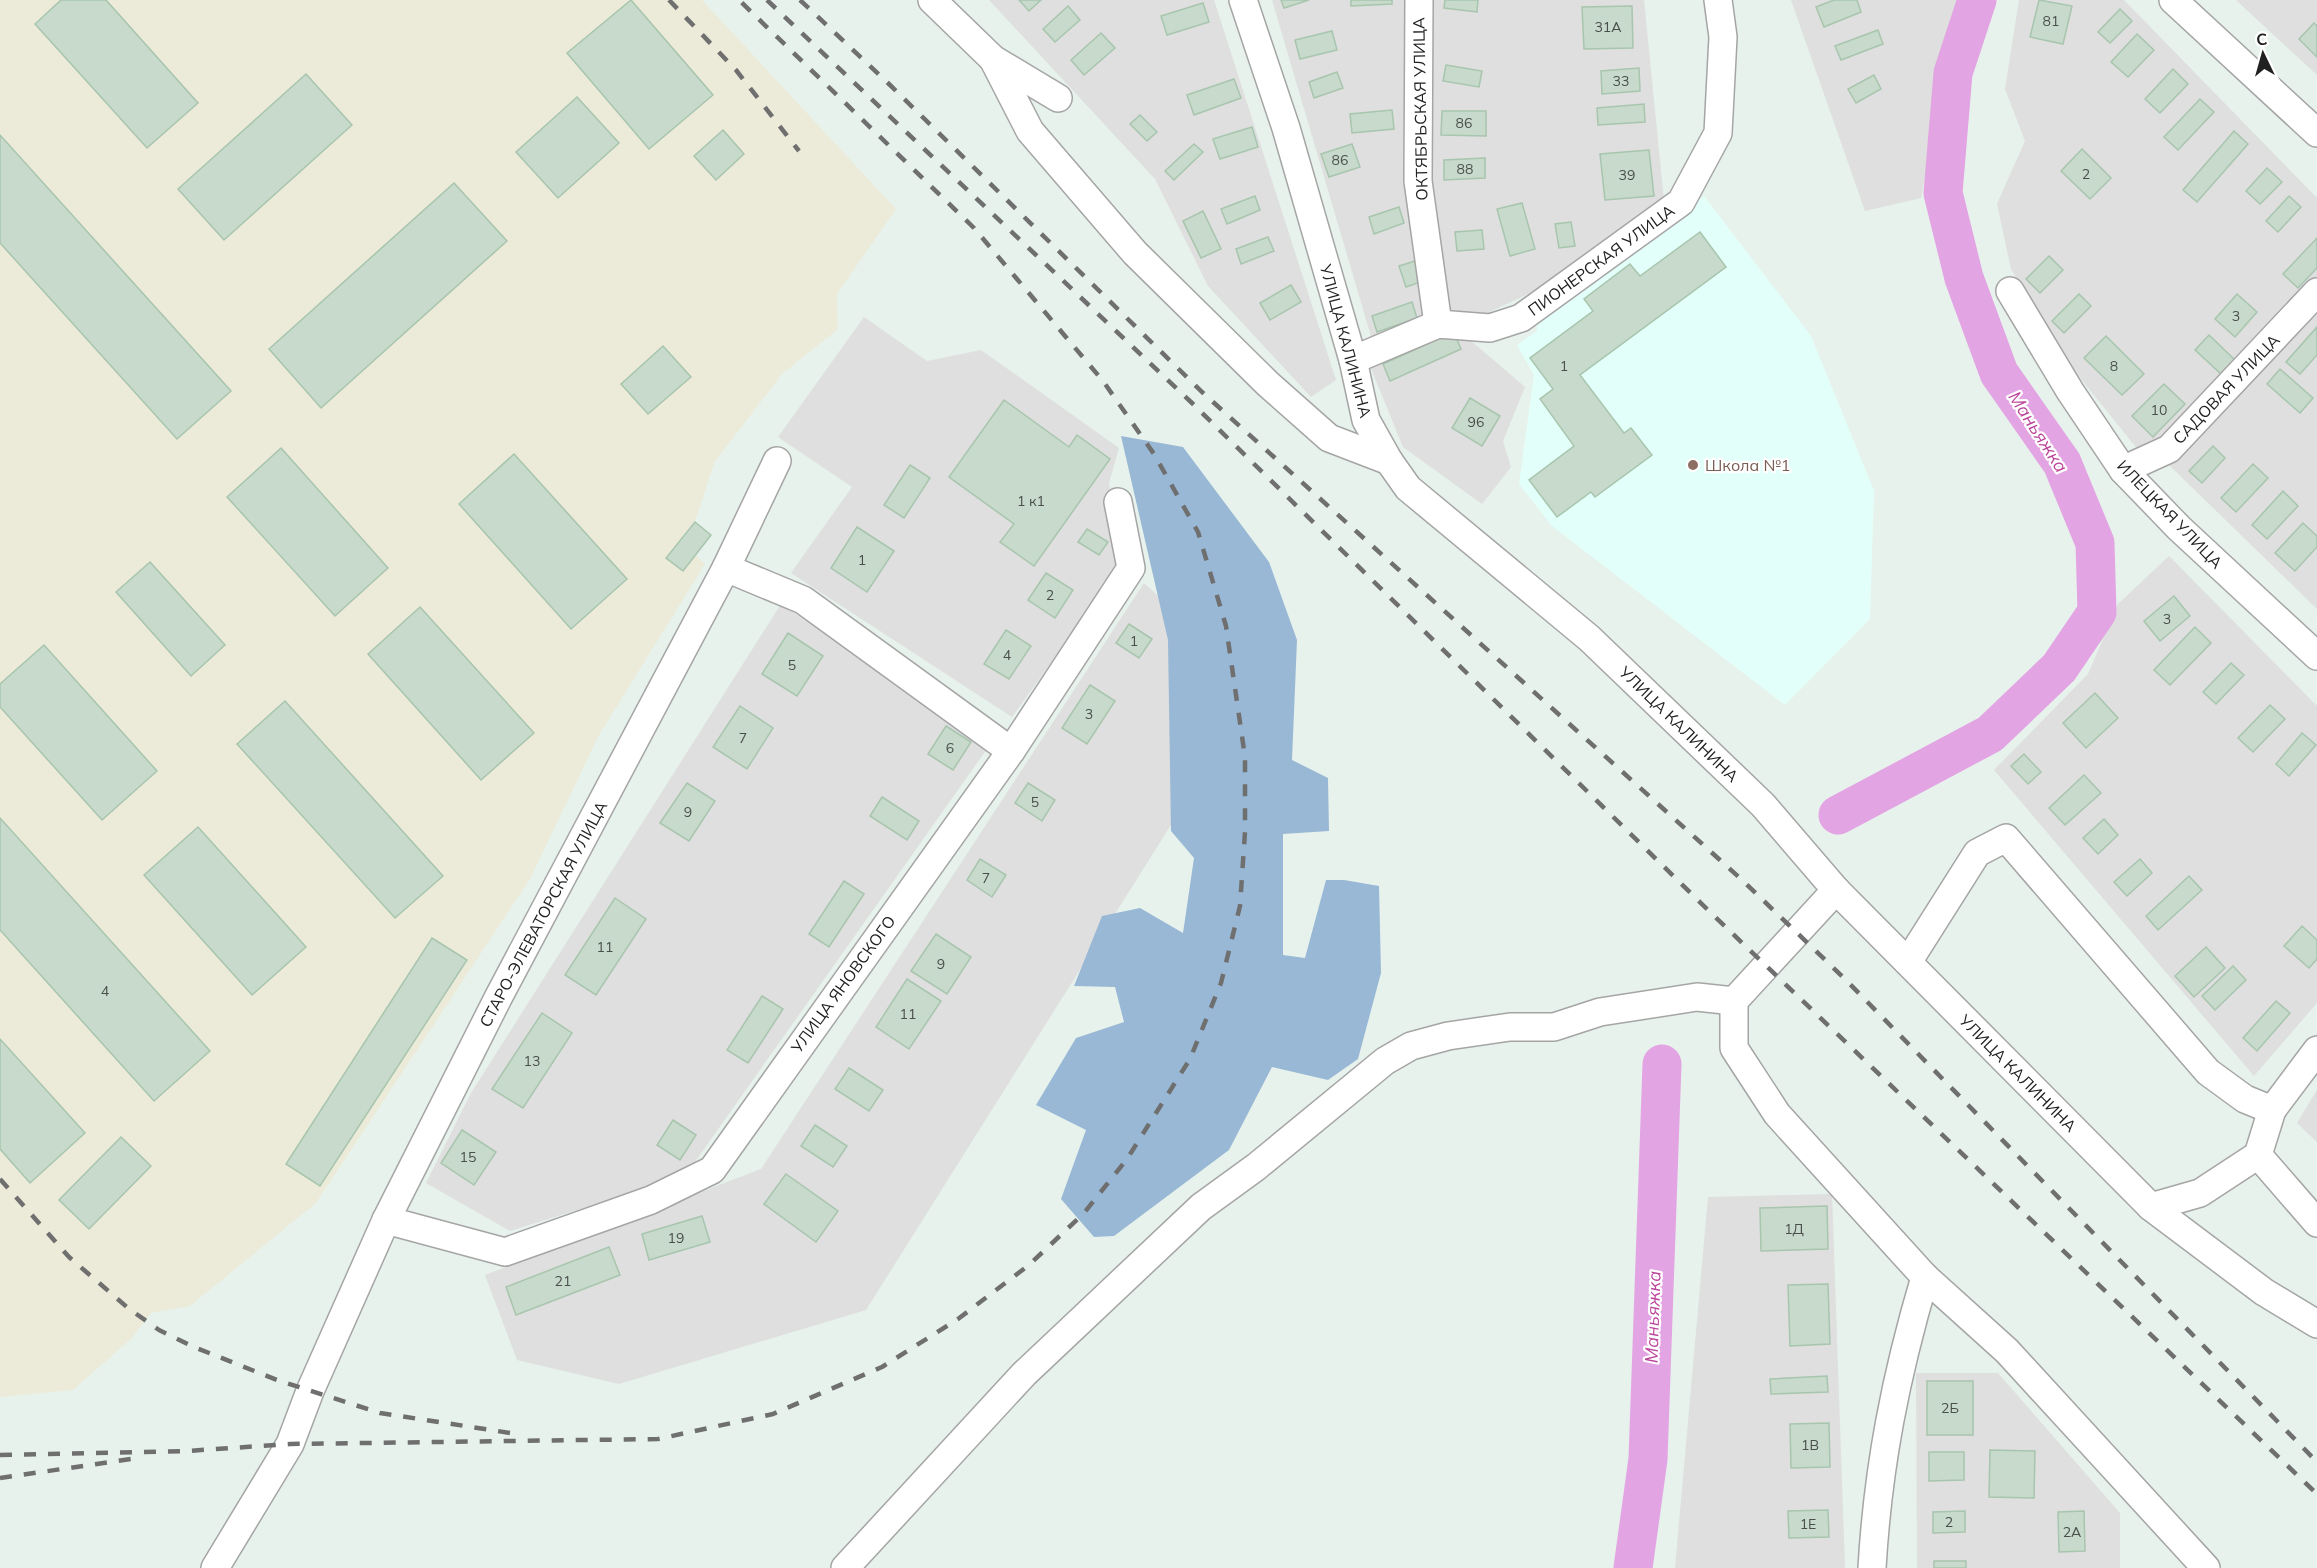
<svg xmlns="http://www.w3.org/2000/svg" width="2317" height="1568" viewBox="0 0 2317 1568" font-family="Mulish,sans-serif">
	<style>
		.residential { fill: #dedfde }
		.industrial { fill: #ecebd9 }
		.education { fill: #e3fff9 }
		.forest { fill: #99b8d5 }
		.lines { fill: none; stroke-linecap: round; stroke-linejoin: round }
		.river { stroke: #e3a4e3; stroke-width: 39 }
		.building { fill: #c7dacb; stroke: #a8c5ae; stroke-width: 1.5 }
		.minor-casing { stroke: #a5a5a5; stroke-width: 30 }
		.minor { stroke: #fff; stroke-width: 27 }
		.rail { stroke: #6f6f6f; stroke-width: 4.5; stroke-dasharray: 12 12; stroke-linecap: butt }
		.education-dot { fill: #8d6e63; stroke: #fff; stroke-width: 2 }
		.labels { text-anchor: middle; stroke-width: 4.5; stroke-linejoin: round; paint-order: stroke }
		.number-label { font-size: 14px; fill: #4a4f4c }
		.street-label { font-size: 16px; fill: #212121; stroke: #fff }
		.education-label { font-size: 16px; fill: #785e54; stroke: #fff; text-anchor: start }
		.water-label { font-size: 18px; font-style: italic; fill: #bb449a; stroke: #fff }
	</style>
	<rect width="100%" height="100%" fill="#e7f2ec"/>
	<g class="residential">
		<polygon points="989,0 1214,0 1336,380 1311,397 1208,286 1155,179"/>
		<polygon points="1272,0 1405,0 1406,170 1433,320 1373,343"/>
		<polygon points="1432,0 1644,0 1664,201 1541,288 1487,313 1451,316 1432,198"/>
		<polygon points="1791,0 1957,0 1921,198 1865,211"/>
		<polygon points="2019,0 2124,0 2317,198 2317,277 2165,440 2139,451 2064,358 2011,269 1997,204 2025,141 2005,89"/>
		<polygon points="2236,0 2317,0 2317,75"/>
		<polygon points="2317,307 2317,609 2169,465"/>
		<polygon points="864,317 927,361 981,350 1119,448 1109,483 1121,565 1012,717 791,573 852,487 778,437"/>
		<polygon points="1456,328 1525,387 1503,441 1511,467 1482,504 1403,447 1370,366"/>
		<polygon points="2169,556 2317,706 2317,1003 2254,1076 1994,770 2088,674 2118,604"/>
		<polygon points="1144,583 1196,630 1203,774 866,1310 619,1384 517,1360 485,1275 761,1169"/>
		<polygon points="781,604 989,746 685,1176 510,1231 426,1183 471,1093"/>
		<polygon points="2317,1090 2317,1142 2297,1123"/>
		<polygon points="1832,1194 1845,1568 1675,1568 1708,1197"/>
		<polygon points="1916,1373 1998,1373 2120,1513 2120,1568 1917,1568"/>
	</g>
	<polygon class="industrial" points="0,0 702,0 896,209 837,294 838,329 782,374 714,463 695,522 711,535 696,555 705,564 599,735 530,879 316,1203 190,1306 151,1313 132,1338 73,1390 0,1397"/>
	<polygon class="education" points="1704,196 1811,336 1874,491 1870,619 1785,705 1552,526 1519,484 1534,375 1517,345 1537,331 1536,319"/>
	<polygon class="forest" points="1121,436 1183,447 1269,562 1297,640 1292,760 1328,778 1329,831 1283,834 1283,955 1305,958 1326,880 1344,880 1379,886 1381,973 1358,1059 1328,1080 1272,1067 1229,1150 1114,1236 1094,1237 1061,1199 1086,1130 1036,1105 1076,1038 1124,1022 1115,987 1074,986 1102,916 1140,908 1183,933 1194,858 1171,831 1168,640"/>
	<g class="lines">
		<g class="river">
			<polyline points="1838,815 1990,734 2059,668 2097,612 2095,543 2062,463 1999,373 1964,278 1943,193 1953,73 1977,0"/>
			<polyline points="1633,1568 1648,1459 1662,1064"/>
		</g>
	</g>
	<g class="building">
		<polygon points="61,0 106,0 198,103 147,148 35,24"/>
		<polygon points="631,0 713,95 649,149 567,53"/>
		<polygon points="1019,0 1041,0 1029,11"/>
		<polygon points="1281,0 1309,0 1284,8"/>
		<polygon points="1351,0 1392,0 1392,4 1351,6"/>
		<polygon points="1445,0 1478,0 1477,12 1444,8"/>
		<polygon points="1834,0 1857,0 1861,12 1824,27 1816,7"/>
		<polygon points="2039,0 2072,6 2063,44 2030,37"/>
		<polygon points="1203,3 1209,22 1167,35 1161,16"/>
		<polygon points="1068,6 1080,20 1055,42 1043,29"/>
		<polygon points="1632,6 1633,48 1584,49 1582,7"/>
		<polygon points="2120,9 2132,21 2110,43 2098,32"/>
		<polygon points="2314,23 2317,26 2317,57 2299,39"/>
		<polygon points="1878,30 1883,44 1841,60 1835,46"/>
		<polygon points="1332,31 1337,50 1300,59 1295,40"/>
		<polygon points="1101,33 1115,48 1084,75 1071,60"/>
		<polygon points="2137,34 2154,50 2128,77 2111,62"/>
		<polygon points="1446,65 1482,71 1479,87 1443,81"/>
		<polygon points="1639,68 1640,91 1602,94 1601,71"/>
		<polygon points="2173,69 2188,84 2160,113 2145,99"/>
		<polygon points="1337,72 1343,88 1314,98 1309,82"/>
		<polygon points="306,74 352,125 224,240 178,189"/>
		<polygon points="1874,75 1881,89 1856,103 1848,89"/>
		<polygon points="1234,79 1241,98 1194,115 1187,95"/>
		<polygon points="577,97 619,143 558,198 516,152"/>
		<polygon points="2200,99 2214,112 2178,150 2164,137"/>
		<polygon points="1644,104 1645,122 1598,125 1597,108"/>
		<polygon points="1392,110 1394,129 1352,133 1350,114"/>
		<polygon points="1442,111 1486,111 1486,136 1441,135"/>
		<polygon points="1140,115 1157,132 1147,141 1130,124"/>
		<polygon points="1252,127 1258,147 1220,159 1213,139"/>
		<polygon points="723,130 744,154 716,180 694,156"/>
		<polygon points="2234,131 2248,144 2197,202 2183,190"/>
		<polygon points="0,135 231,391 177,439 0,243"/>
		<polygon points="1194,144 1203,152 1174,180 1165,171"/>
		<polygon points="1352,144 1360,167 1329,177 1321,154"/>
		<polygon points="2082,149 2111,178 2090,199 2061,171"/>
		<polygon points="1649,150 1654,196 1605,200 1600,154"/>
		<polygon points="1485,158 1485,178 1444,180 1444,160"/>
		<polygon points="2267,168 2282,182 2260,204 2246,191"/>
		<polygon points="454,183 507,241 321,408 269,349"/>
		<polygon points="1255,196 1260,210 1227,224 1221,209"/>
		<polygon points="2289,196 2301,207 2278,232 2266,221"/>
		<polygon points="1522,203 1535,249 1510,256 1497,209"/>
		<polygon points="1399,207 1404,223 1374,234 1369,217"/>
		<polygon points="1203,211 1221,249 1201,258 1183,221"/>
		<polygon points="1571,222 1575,246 1559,248 1555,224"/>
		<polygon points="1482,230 1484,249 1457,251 1455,232"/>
		<polygon points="1700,232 1726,267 1580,375 1624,433 1631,428 1652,455 1595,497 1591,492 1557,517 1529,480 1574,446 1540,399 1553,389 1530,358 1593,311 1584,299 1630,264 1640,276"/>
		<polygon points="1268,237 1274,251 1241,264 1236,249"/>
		<polygon points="2317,238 2317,268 2298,288 2283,274"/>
		<polygon points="2049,256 2063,270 2040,293 2026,279"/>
		<polygon points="1415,261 1423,281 1406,287 1399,266"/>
		<polygon points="1291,285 1301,302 1270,320 1260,303"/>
		<polygon points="2079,294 2091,306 2064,333 2052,321"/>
		<polygon points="2237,294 2257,312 2235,337 2215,319"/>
		<polygon points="1412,302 1417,318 1377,332 1372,316"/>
		<polygon points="2317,327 2317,355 2300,374 2286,362"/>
		<polygon points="1454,332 1461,349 1390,381 1383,364"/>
		<polygon points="2209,335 2235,360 2222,375 2195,350"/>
		<polygon points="2106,336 2144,374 2122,395 2084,358"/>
		<polygon points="663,346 691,377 648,414 621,384"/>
		<polygon points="2280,369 2313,398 2300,413 2267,384"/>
		<polygon points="2164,384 2185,404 2153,437 2132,416"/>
		<polygon points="1470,398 1500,416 1482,446 1452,428"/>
		<polygon points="1004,400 1069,447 1077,435 1110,459 1034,566 1000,542 1014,524 949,477"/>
		<polygon points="2213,446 2225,458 2202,483 2189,471"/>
		<polygon points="281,448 388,568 335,616 227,497"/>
		<polygon points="514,454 627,579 571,629 459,504"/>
		<polygon points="2253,464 2268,478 2236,512 2221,498"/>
		<polygon points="910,465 930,478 904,518 884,505"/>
		<polygon points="2283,491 2298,506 2267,539 2252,525"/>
		<polygon points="695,522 711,535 683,571 666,558"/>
		<polygon points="2303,523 2317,536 2317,547 2295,571 2275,553"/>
		<polygon points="857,527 894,551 867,592 831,568"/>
		<polygon points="1087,529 1108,542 1099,555 1078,542"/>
		<polygon points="150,562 225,645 191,676 116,592"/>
		<polygon points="1046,573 1073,590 1055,618 1028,600"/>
		<polygon points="2174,596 2190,616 2160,641 2144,621"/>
		<polygon points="420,607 534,733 481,780 368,654"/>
		<polygon points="1129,624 1152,639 1139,658 1116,643"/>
		<polygon points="2195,627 2211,643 2170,685 2154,670"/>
		<polygon points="1006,630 1031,646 1009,679 984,664"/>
		<polygon points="788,633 823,656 797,696 762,674"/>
		<polygon points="44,645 157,771 102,820 0,707 0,684"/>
		<polygon points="2231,663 2244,675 2216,704 2203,692"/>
		<polygon points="1090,685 1115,701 1087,744 1062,728"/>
		<polygon points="2095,693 2118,718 2086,748 2063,723"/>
		<polygon points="285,701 443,876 395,918 237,744"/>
		<polygon points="2270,705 2285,719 2253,752 2238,738"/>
		<polygon points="740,706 773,728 747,769 713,747"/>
		<polygon points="946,726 971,742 953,770 928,754"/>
		<polygon points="2302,733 2316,745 2289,776 2276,764"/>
		<polygon points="2024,754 2041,772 2028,784 2011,766"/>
		<polygon points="2084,775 2101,793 2065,825 2049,808"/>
		<polygon points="687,783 715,801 689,841 660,823"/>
		<polygon points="1028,783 1055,800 1042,821 1015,803"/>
		<polygon points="882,797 919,821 907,840 870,816"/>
		<polygon points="0,818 210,1051 154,1101 0,930"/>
		<polygon points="2104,819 2118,835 2098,854 2083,838"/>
		<polygon points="198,827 306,947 252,995 144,875"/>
		<polygon points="980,859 1006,875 992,897 967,880"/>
		<polygon points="2140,859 2152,873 2127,896 2114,882"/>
		<polygon points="2189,876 2202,890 2158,930 2146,916"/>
		<polygon points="844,881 864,894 829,947 809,934"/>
		<polygon points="615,898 646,919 596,995 565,975"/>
		<polygon points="2302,926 2317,940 2317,959 2309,968 2284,946"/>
		<polygon points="936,934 971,957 947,994 911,971"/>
		<polygon points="432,938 467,960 320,1186 286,1164"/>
		<polygon points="2206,947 2225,968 2194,997 2175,976"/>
		<polygon points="2233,966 2246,980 2215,1010 2202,996"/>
		<polygon points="907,979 941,1001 909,1049 876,1027"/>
		<polygon points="762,996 783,1009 748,1063 727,1050"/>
		<polygon points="2276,1001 2290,1013 2257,1051 2243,1038"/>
		<polygon points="542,1013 572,1033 523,1108 492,1089"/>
		<polygon points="0,1039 85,1133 30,1183 0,1149"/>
		<polygon points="849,1068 883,1090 869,1111 835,1089"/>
		<polygon points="673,1120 696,1135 680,1160 657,1145"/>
		<polygon points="815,1125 847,1146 833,1167 801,1146"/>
		<polygon points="462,1130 496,1152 474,1185 441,1163"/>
		<polygon points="121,1137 151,1166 89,1229 59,1200"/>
		<polygon points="786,1174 838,1211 816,1242 764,1204"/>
		<polygon points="1827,1206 1828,1249 1761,1251 1760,1208"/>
		<polygon points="702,1216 710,1242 649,1260 642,1234"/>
		<polygon points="609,1247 620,1275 516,1315 506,1287"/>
		<polygon points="1828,1284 1830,1344 1790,1346 1788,1285"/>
		<polygon points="1827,1376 1828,1392 1771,1394 1770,1379"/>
		<rect x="1927" y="1381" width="46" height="54"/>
		<polygon points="1829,1423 1830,1467 1791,1468 1790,1424"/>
		<polygon points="1990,1450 2035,1451 2034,1498 1989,1497"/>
		<polygon points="1929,1452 1964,1452 1964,1480 1929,1481"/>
		<polygon points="1828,1510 1829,1537 1789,1538 1788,1511"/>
		<polygon points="1965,1511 1965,1532 1933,1533 1933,1512"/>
		<polygon points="2084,1511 2085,1551 2059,1552 2058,1512"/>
		<rect x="1934" y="1561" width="32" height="7"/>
	</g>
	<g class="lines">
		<defs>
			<g id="minor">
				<polyline points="932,0 993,59 1058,98"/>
				<polyline points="1243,0 1286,128 1353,360 1366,420 1389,461 1408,488 1589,638 1763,805 1836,890 2151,1207 2264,1292 2317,1324"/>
				<polyline points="1419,0 1418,181 1438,324"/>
				<polyline points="2173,0 2317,133"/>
				<polyline points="993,59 1030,131 1135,253 1268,384 1329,438 1389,461"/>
				<polyline points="2010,291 2070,391 2123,470 2179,528 2317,656"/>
				<polyline points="1353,360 1438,324 1490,328 1521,318 1681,202 1718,133 1723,37 1718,0"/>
				<polyline points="2123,470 2169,449 2317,292"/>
				<polyline points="726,568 777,461"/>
				<polyline points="1836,890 1734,1001 1734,1048 1777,1114 1925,1277 2007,1351 2206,1568"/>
				<polyline points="1908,962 1977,853 2006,838 2208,1072 2245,1099 2272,1110"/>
				<polyline points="2258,1155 2317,1223"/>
				<polyline points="2151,1207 2200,1193 2258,1155 2272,1110 2317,1050"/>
				<polyline points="386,1220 505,1252 651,1200 712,1170 1011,751 1131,568 1118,502"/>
				<polyline points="215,1568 290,1444 310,1391 386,1220 498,998 726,568 803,600 1011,751"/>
				<polyline points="845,1568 1024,1374 1201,1207 1256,1167 1385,1061 1411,1046 1448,1036 1510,1027 1554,1027 1600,1012 1697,997 1734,1001"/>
				<path d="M1872 1568C1878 1465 1896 1375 1925 1277"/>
			</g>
		</defs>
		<use href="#minor" class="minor-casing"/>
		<use href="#minor" class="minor"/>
		<g class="rail">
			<polyline points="669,0 736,70 799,151"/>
			<polyline points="767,0 1192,403 1710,912 2317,1494"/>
			<polyline points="800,0 889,84 1202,392 1741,879 1845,979 2317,1462"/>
			<polyline points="0,1179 69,1257 128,1308 159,1330 194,1347 277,1380 380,1413 517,1434"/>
			<polyline points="0,1455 187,1451 290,1444 658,1439 773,1414 882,1367 958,1319 1029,1265 1084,1213 1127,1159 1190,1059 1221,983 1240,906 1245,832 1245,757 1226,626 1198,532 1154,454 1103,381 974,228 739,0"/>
			<polyline points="0,1478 131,1459"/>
		</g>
	</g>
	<circle class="education-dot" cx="1693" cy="465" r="6"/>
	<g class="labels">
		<g class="number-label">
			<text x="2051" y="26">81</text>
			<text x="1608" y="32">31А</text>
			<text x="1621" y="86">33</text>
			<text x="1464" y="128">86</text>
			<text x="1340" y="165">86</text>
			<text x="1465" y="174">88</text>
			<text x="2086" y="179">2</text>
			<text x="1627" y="180">39</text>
			<text x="2236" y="321">3</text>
			<text x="1564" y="371">1</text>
			<text x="2114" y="371">8</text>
			<text x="2159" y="415">10</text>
			<text x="1476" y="427">96</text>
			<text x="1031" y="506">1 к1</text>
			<text x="862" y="565">1</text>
			<text x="1050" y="600">2</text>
			<text x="2167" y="624">3</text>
			<text x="1134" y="646">1</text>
			<text x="1007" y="660">4</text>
			<text x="792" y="670">5</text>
			<text x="1089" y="719">3</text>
			<text x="743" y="743">7</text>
			<text x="950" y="753">6</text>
			<text x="1035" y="807">5</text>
			<text x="688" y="817">9</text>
			<text x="986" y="883">7</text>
			<text x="605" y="952">11</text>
			<text x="941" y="969">9</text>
			<text x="105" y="996">4</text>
			<text x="908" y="1019">11</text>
			<text x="532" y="1066">13</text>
			<text x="468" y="1162">15</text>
			<text x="1794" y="1234">1Д</text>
			<text x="676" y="1243">19</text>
			<text x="563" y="1286">21</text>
			<text x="1950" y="1413">2Б</text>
			<text x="1810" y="1450">1В</text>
			<text x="1949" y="1527">2</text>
			<text x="1808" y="1529">1Е</text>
			<text x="2072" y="1537">2А</text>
		</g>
		<g class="street-label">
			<text transform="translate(1420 109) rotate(-91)" y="6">ОКТЯБРЬСКАЯ УЛИЦА</text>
			<text transform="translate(1601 260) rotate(-36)" y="6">ПИОНЕРСКАЯ УЛИЦА</text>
			<text transform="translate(1346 341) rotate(75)" y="6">УЛИЦА КАЛИНИНА</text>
			<text transform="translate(2226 389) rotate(-46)" y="6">САДОВАЯ УЛИЦА</text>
			<text transform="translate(2170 514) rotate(46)" y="6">ИЛЕЦКАЯ УЛИЦА</text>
			<text transform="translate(1679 724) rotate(44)" y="6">УЛИЦА КАЛИНИНА</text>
			<text transform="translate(543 914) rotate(-62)" y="6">СТАРО-ЭЛЕВАТОРСКАЯ УЛИЦА</text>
			<text transform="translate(843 984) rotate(-54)" y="6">УЛИЦА ЯНОВСКОГО</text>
			<text transform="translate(2018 1073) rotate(45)" y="6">УЛИЦА КАЛИНИНА</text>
		</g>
		<g class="education-label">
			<text x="1705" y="471">Школа №1</text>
		</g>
		<g class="water-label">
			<text transform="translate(2038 432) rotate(57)" y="6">Маньяжка</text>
			<text transform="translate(1653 1317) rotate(-88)" y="6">Маньяжка</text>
		</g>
	</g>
	<g transform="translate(2263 54) rotate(355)" stroke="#ffffff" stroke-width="4.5" paint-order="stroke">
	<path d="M0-4.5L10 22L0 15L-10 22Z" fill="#212121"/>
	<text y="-9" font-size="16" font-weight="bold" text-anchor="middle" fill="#212121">С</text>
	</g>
</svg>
